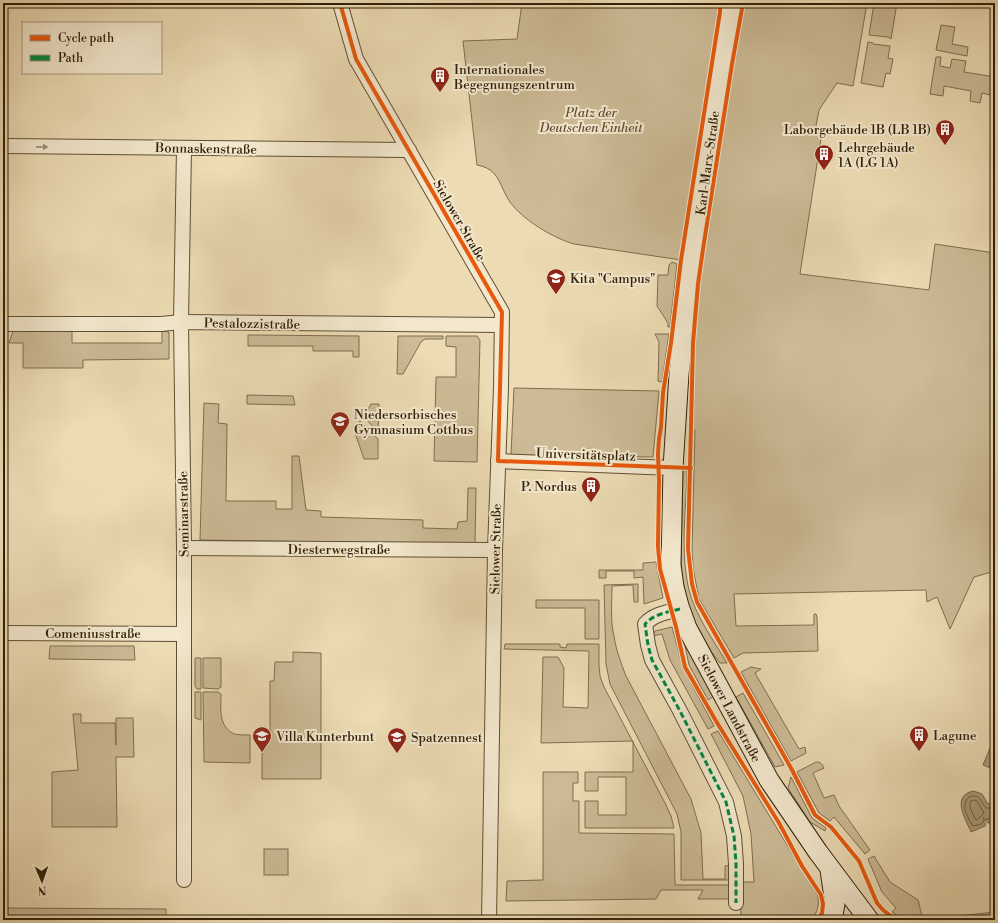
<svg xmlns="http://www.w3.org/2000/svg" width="998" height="923" viewBox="0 0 998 923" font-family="'Libre Bodoni',serif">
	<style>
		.green { fill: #ccbb96; stroke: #7e6e4f }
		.water { fill: #ac9b79; stroke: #7b6a4c }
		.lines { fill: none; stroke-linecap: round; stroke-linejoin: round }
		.shore { stroke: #6e5e40; stroke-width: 1 }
		.street-casing { stroke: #604f33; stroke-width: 16 }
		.secondary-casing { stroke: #312008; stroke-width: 21 }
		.street { stroke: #f3e8ce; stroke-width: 14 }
		.secondary { stroke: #f3e8ce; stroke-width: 19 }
		.quiet { stroke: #00873e; stroke-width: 3; stroke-dasharray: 6 3; stroke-linecap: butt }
		.cycleway-casing { stroke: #f3e8ce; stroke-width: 6 }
		.cycleway { stroke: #e8590c; stroke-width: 4 }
		.oneway { fill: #9c8e75 }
		.labels { text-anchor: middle; stroke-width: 4; stroke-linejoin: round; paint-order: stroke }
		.poi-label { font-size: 13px; fill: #312008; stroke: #f3e8ce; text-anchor: start }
		.park-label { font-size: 13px; font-style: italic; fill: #604e33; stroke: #f3e8ce }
		.street-label { font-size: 13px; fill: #312008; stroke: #f3e8ce }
	</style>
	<rect width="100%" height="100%" fill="#ecdbb3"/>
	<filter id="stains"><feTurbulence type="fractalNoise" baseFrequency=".005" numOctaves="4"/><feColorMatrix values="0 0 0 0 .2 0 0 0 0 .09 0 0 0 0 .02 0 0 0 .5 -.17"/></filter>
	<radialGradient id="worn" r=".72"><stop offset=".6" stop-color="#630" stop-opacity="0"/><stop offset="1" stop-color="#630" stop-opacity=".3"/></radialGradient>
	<g class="green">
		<path d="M522 3H720V12L681 260 574 244C553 238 523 220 510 202 499 186 500 169 477 165L463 41 517 39Z"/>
		<polygon points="743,3 867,3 853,86 837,83 819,110 815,131 822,132 800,274 929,290 935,244 995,253 995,571 974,577 950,629 937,597 927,602 926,590 734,594 736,626 814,625 814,614 816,614 817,617 818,651 743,653 734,658 699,599 693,568 692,550 695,430 692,429 690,410 693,380 693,343 698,284 732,64"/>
		<polygon points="874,3 897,3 891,39 888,37 869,35"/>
		<polygon points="941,25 955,27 952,44 968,47 967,56 936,50"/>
		<polygon points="868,42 873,43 873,44 890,46 888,58 893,59 890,74 886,73 883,87 861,83"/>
		<polygon points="936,57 941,57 940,66 950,68 952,59 966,61 964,72 995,77 995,96 982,93 980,103 970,101 971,91 944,86 943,96 930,94"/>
		<polygon points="672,262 677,264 670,327 668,327 668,323 657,306 658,275 668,275 669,265"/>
		<polygon points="13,331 72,331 72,343 162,343 162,331 169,332 169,359 83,360 83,368 23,368 23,343 9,343"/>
		<polygon points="655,334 669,334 662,382 658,381 659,342"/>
		<polygon points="248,335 359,336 359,357 353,357 353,351 313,351 313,346 248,346"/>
		<polygon points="398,336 443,336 443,339 425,339 421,342 403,374 397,374"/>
		<polygon points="446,336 477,336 480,340 477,462 434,461 436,377 456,377 456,347 446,346"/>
		<polygon points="514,388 659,391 653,457 511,455"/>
		<polygon points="247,395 293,396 295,405 247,404"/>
		<polygon points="204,403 219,404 218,423 227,424 226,501 276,501 276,509 292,509 292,456 299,456 306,510 321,511 321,517 423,520 423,528 457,529 458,522 467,521 468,488 476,488 475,544 200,540"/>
		<polygon points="371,404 379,404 378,432 364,417"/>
		<polygon points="360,421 378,439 378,459 364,459 353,427"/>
		<path d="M683 470H686L687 473C686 511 680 552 689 590 695 615 714 641 727 663H720L697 633 683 589 681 563Z"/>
		<polygon points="656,562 663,598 644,604 643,577 634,578 634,571 606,571 606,578 599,578 599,570 643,570 643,563"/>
		<path d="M638 584V602H634L633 585 612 586C612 602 610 620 614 636 616 650 621 663 626 676L691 799 701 833 703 879H725V866L730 865V880H681V832L677 814 610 684 606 664 604 585Z"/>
		<polygon points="536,600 599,600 599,639 585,639 585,608 536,608"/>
		<polygon points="672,627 683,668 714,726 708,729 670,660 662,634 653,636 655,631"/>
		<polygon points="683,636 714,696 708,700 689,665"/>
		<polygon points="505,644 560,644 560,647 566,648 567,644 599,644 599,665 600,676 604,687 665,803 671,816 674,828 585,828 585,801 598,801 598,815 626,815 626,777 598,777 598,791 585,791 585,772 633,772 633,741 541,743 543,657 558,657 564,668 563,707 588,708 589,651 504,649"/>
		<polygon points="50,646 134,646 135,660 49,659"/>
		<polygon points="293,652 321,653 321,779 262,779 262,734 270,734 270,681 274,681 275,662 293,662"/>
		<polygon points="195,658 201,658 201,689 197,689 195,686"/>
		<polygon points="203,658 221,658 221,687 218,689 203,688"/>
		<polygon points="751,667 761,669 755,673 799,749 805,747 806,753 791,761 741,672"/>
		<polygon points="195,692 201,692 201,720 195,718"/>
		<path d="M203 692H218L221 694C221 709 218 726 234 734 239 735 245 735 250 735V763L204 762Z"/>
		<polygon points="743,693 784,765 775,767 736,697"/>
		<polygon points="73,714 81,714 81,723 115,723 116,745 116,718 133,718 134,757 116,757 117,827 52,827 52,772 78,770"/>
		<path d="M718 731 818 896C819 906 818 912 811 920H741C740 906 743 896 743 882H754L751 834 743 796 711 734Z"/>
		<path d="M816 762C821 762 822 764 824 768L813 773 824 798 834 795 839 806 870 850 865 854 834 817 830 821 819 813 797 772Z"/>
		<polygon points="543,772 578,772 578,783 573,783 573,801 579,801 579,833 674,834 675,885 730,885 730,899 698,899 703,890 661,890 656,899 506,901 507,881 543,880"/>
		<polygon points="791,777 812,818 826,828 825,831 810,822 788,788"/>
		<rect x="264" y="849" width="24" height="26"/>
		<polygon points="874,856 890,882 918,900 923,920 995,912 995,916 907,920 901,918 892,912 896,908 882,892 868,859"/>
		<polygon points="3,908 166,909 166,917 3,916"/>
	</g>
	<g class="water">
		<polygon points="990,748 995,750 995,770 983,765"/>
		<path d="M974 791 982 794 988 804 995 802V821L992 823C985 824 986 820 983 817L984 822 986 824 985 826 971 832C966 820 950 795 974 791Z"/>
	</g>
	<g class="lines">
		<g class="shore">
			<polygon points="974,800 977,801 984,813 977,820 975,819 970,807 970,802"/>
			<path d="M995 806 989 808H986C980 801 980 793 969 797 960 805 968 818 973 826L981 824 986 819 995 818"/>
		</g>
		<defs>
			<g id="street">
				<polyline points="340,3 356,59 502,312 501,388 495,550 489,920"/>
				<polyline points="3,146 409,150"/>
				<polyline points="3,324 161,324 181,322 501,325"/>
				<polyline points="498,461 673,468"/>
				<polyline points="184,548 495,550"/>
				<path d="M680 609C668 612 654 614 645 624L648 645 652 660 680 711 726 802 734 836 736 864V903"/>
				<polyline points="3,633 184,634"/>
				<polyline points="184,880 184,548 181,322 184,148"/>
			</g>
			<g id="secondary">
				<polyline points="732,3 689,283 679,374 673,468 671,565 674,587 679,606 687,628 769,780 818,852 869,920"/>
				<polyline points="830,870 835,904 832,920"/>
			</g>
		</defs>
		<use href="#street" class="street-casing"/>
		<use href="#secondary" class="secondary-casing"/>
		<use href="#street" class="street"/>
		<use href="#secondary" class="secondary"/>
		<path class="quiet" d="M680 609C668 612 654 614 645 624L648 645 652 660 680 711 726 802 734 836 736 864V903"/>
		<defs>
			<g id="cycleway">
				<polyline points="340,3 356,59 502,312 498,461 691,468"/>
				<polyline points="720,3 720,12 681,260 671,343 663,393 661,427 659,439 658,454 659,481 658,546 660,569 676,627 685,667 716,721 779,823 802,866 821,895 823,904 822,913 818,920"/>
				<polyline points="743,3 732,64 703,249 698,284 693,343 688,549 692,584 697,602 791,768 815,815 831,827 859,861 877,903 883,910 896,920"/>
			</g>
		</defs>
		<use href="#cycleway" class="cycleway-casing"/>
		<use href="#cycleway" class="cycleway"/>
	</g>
	<defs><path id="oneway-solid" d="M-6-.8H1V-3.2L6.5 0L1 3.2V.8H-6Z"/></defs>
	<use class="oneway" href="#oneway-solid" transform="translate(42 147) rotate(1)"/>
	<defs>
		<symbol id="building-pin" viewBox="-11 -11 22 30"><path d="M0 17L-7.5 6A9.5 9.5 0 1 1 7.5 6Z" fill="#8f2418" stroke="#f3e8ce"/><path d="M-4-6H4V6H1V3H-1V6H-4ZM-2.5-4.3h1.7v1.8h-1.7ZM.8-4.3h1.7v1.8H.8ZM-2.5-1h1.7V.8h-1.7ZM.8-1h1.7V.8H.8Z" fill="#fff"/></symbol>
		<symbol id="school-pin" viewBox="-11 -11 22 30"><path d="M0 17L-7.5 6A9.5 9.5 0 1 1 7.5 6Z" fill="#8f2418" stroke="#f3e8ce"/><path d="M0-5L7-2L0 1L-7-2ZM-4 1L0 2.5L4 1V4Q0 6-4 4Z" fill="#fff"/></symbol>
	</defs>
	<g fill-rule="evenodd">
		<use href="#building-pin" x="429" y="65" width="22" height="30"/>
		<use href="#building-pin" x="934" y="118" width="22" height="30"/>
		<use href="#building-pin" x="813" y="143" width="22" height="30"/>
		<use href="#school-pin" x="545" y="267" width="22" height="30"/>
		<use href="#school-pin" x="329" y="410" width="22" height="30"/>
		<use href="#building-pin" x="580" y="475" width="22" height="30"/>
		<use href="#building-pin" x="908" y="724" width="22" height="30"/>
		<use href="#school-pin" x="251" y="725" width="22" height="30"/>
		<use href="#school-pin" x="386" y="726" width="22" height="30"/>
	</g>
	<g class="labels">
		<g class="poi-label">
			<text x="454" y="74">Internationales<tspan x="454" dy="15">Begegnungszentrum</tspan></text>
			<text x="931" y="134" text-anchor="end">Laborgebäude 1B (LB 1B)</text>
			<text x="838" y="152">Lehrgebäude<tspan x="838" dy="15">1A (LG 1A)</tspan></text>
			<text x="570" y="283">Kita "Campus"</text>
			<text x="354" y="419">Niedersorbisches<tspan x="354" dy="15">Gymnasium Cottbus</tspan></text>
			<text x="577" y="491" text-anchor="end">P. Nordus</text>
			<text x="933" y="740">Lagune</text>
			<text x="276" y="741">Villa Kunterbunt</text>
			<text x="411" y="742">Spatzennest</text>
		</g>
		<g class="park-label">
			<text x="591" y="117">Platz der<tspan x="591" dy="15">Deutschen Einheit</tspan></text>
		</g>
		<g class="street-label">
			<text transform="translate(206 148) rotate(1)" y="5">Bonnaskenstraße</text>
			<text transform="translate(707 163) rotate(-82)" y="5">Karl-Marx-Straße</text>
			<text transform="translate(460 220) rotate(60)" y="5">Sielower Straße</text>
			<text transform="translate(252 323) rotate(1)" y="5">Pestalozzistraße</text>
			<text transform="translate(586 454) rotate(2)" y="5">Universitätsplatz</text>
			<text transform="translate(183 514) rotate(-91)" y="5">Seminarstraße</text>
			<text x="339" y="554">Diesterwegstraße</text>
			<text transform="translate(495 549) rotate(-89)" y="5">Sielower Straße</text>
			<text x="93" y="638">Comeniusstraße</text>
			<text transform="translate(730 708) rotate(62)" y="5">Sielower Landstraße</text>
		</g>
	</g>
	<rect width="998" height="923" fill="none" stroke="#ecdbb3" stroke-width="16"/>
	<rect x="4" y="4" width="990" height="915" fill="none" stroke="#312008" stroke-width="2"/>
	<rect x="8" y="8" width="982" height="907" fill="none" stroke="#312008"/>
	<rect x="22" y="22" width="140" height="52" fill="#f3e8ce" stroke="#a5987f"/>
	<rect x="30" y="35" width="20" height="6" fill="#e8590c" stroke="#a5987f"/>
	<text x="58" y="42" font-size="12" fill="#312008">Cycle path</text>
	<rect x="30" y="55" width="20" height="6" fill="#00873e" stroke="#a5987f"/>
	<text x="58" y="62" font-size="12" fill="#312008">Path</text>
	<g transform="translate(42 881) rotate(178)" stroke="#f3e8ce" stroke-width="3" paint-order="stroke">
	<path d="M0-3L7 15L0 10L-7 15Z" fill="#312008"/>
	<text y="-6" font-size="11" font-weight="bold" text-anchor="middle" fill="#312008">N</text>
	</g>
	<rect width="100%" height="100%" filter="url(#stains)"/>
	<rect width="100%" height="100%" fill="url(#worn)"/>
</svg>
